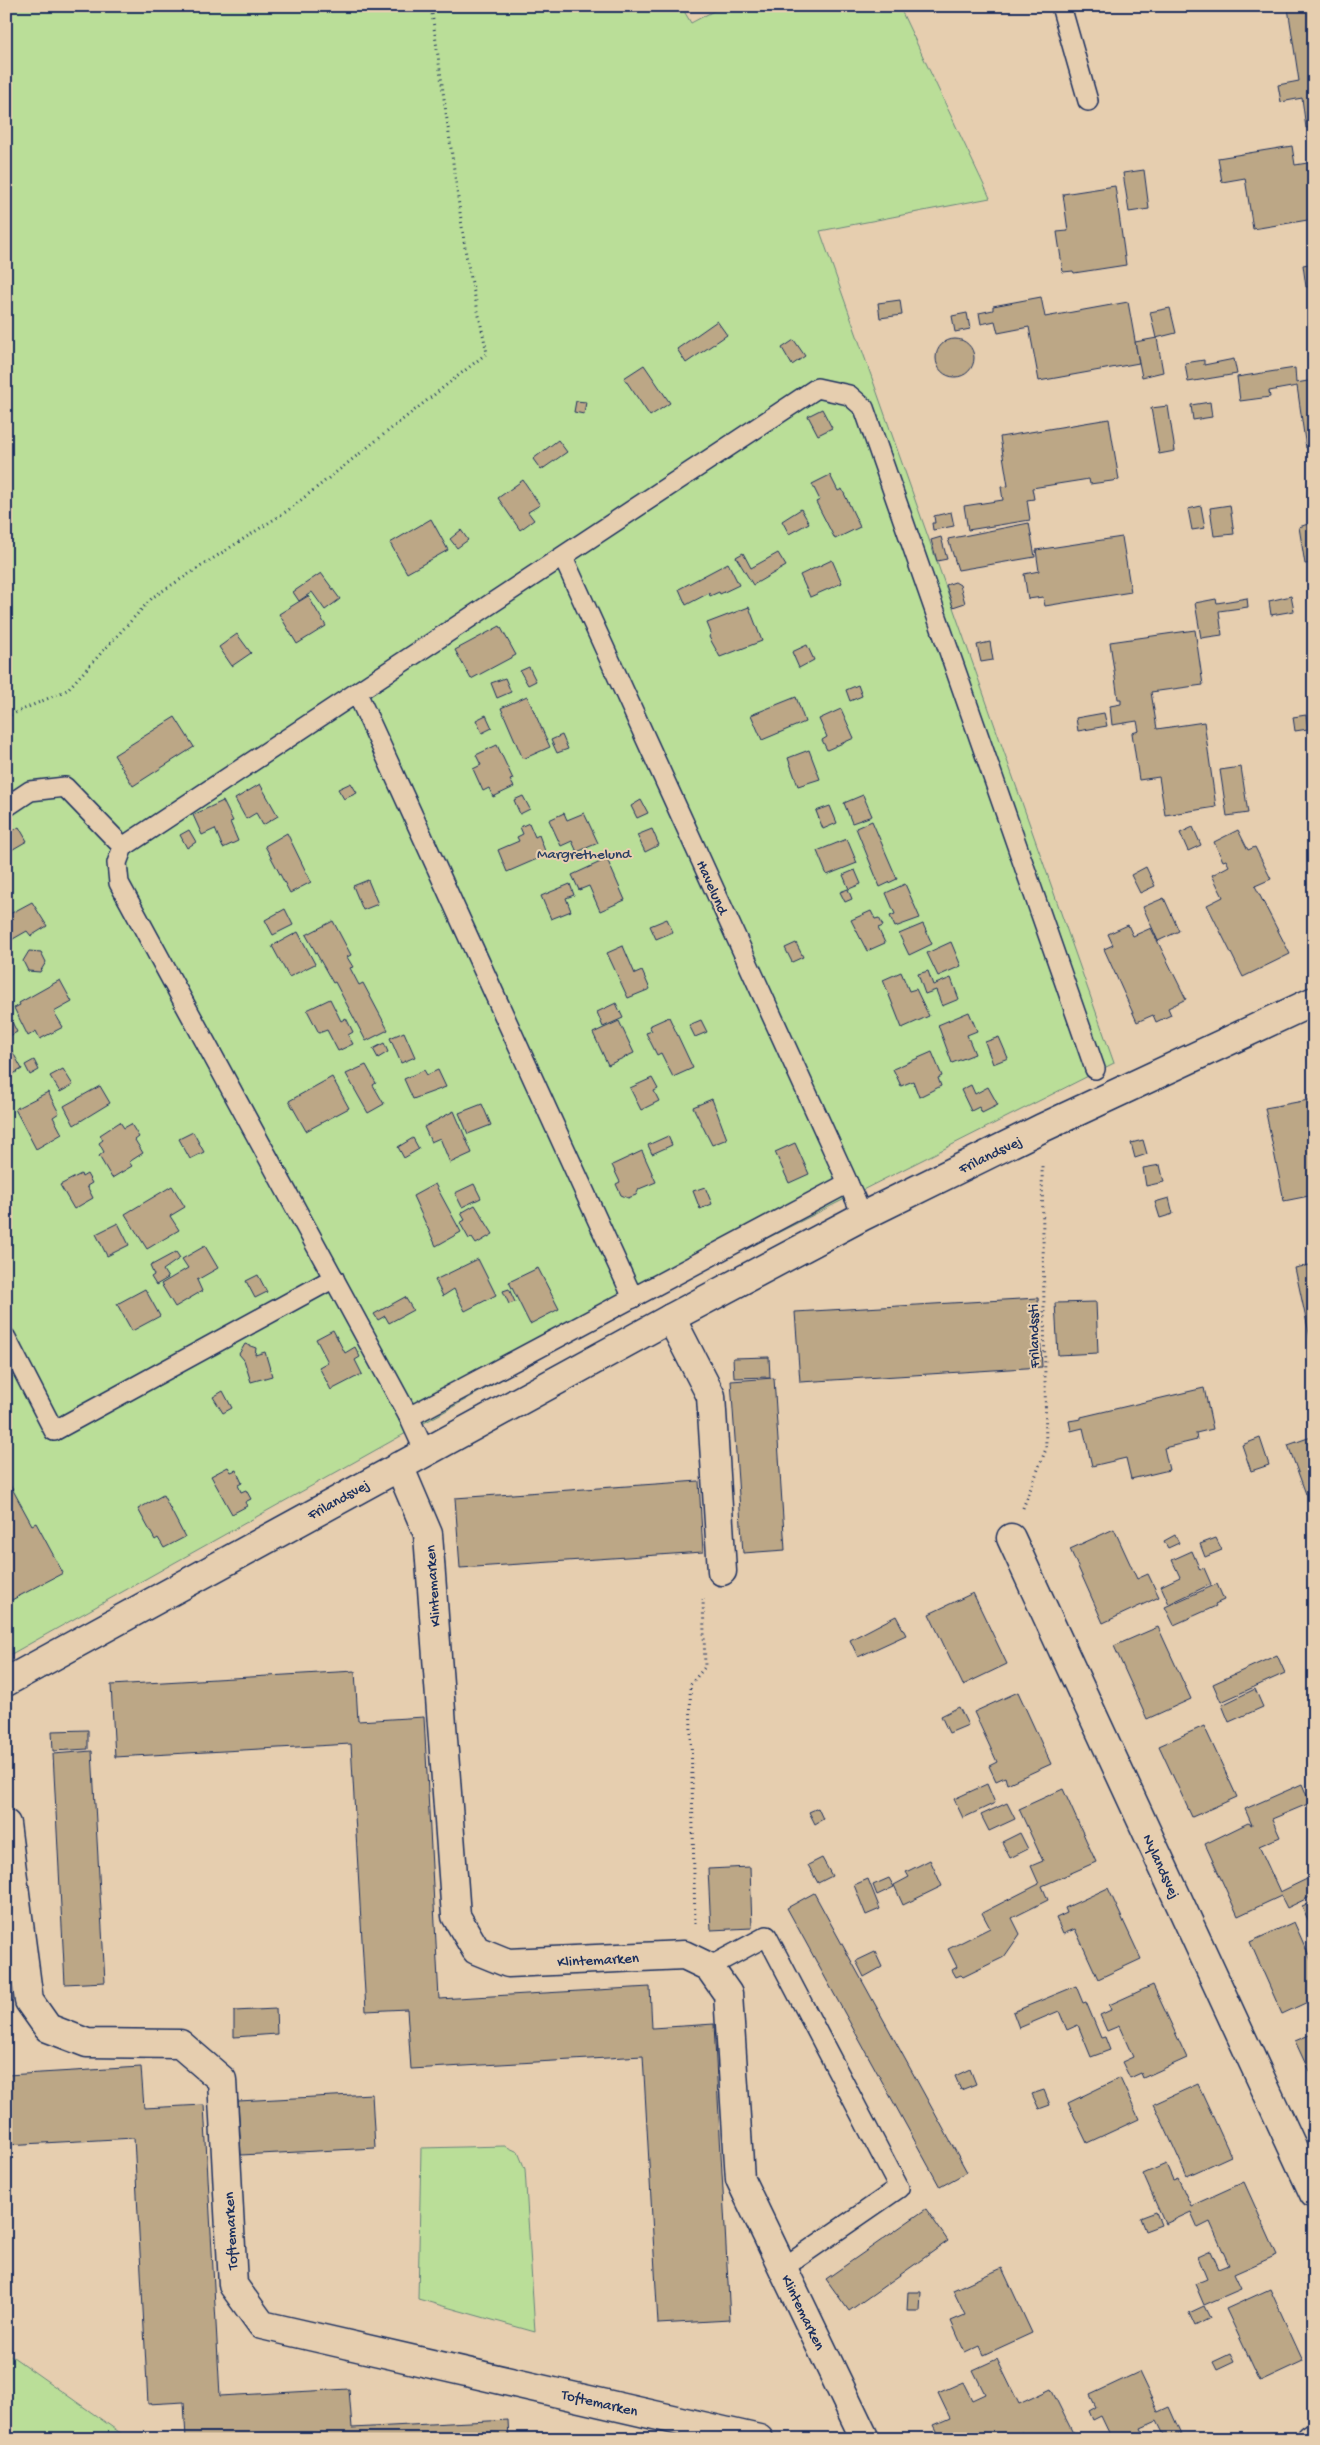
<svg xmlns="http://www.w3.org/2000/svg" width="1320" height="2445" viewBox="0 0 1320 2445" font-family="'Gochi Hand',sans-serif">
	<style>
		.green { fill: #bade98; stroke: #6a867b }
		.building { fill: #bca786; stroke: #1b2f5e }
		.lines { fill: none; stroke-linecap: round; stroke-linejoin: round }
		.service-casing { stroke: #1b2f5e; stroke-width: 22 }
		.minor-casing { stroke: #1b2f5e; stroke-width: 31 }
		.tertiary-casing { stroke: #1b2f5e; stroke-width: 31 }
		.path { stroke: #1b2f5e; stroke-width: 3; stroke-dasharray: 1 4; stroke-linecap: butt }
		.service { stroke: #e6ceaf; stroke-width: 19 }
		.minor { stroke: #e6ceaf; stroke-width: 28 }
		.tertiary { stroke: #e6ceaf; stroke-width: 28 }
		.labels { text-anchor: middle; stroke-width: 4; stroke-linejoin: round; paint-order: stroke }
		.park-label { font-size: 15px; fill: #2b4064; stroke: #e6ceaf }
		.street-label { font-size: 15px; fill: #1b2f5e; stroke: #e6ceaf }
	</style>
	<rect width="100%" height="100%" fill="#e6ceaf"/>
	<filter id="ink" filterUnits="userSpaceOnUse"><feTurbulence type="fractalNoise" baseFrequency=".02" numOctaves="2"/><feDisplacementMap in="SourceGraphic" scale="10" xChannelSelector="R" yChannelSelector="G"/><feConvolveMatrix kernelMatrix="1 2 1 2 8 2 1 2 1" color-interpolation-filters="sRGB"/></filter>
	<g filter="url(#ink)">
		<g class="green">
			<polygon points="6,6 681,6 691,23 723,6 899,6 990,198 820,231 1114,1063 633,1306 6,1657"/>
			<polygon points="505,2146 518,2152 525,2169 535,2332 418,2299 421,2148"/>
			<polygon points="6,2352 129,2439 6,2439"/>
		</g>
		<g class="building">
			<polygon points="1301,6 1314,6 1314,127 1306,128 1302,98 1281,102 1278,85 1299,81 1288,8"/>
			<polygon points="1292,146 1295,165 1314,162 1314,219 1253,229 1245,178 1222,182 1218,158"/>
			<polygon points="1144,170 1149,209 1129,212 1123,173"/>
			<polygon points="1115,186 1126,265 1074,273 1073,271 1063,272 1057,232 1068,231 1063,194"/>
			<polygon points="1314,263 1314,286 1306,287 1303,265"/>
			<polygon points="1041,297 1045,317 1128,302 1139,363 1039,381 1029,327 998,333 995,321 981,324 979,313 993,310 993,306"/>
			<polygon points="900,300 902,315 880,318 878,303"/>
			<polygon points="1170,308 1176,333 1156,338 1150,312"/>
			<polygon points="967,313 970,329 955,332 952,316"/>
			<polygon points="717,321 727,335 686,363 677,349"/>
			<polygon points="1157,338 1163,372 1142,377 1135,342"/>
			<circle cx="955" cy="358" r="19"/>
			<polygon points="794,340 805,356 792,365 782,348"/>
			<polygon points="1234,359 1237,374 1188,382 1185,363 1204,360 1204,365"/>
			<polygon points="644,365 670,403 650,416 624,378"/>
			<polygon points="1295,368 1296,383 1314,380 1314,447 1306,448 1297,386 1269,391 1270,397 1240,401 1237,377"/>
			<polygon points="576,401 586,402 584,414 574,412"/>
			<polygon points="1210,402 1212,417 1193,420 1191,405"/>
			<polygon points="1168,406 1175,451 1159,454 1151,408"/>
			<polygon points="822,409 832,428 818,435 808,416"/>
			<polygon points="1109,419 1119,480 1090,484 1089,479 1032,488 1034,499 1027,500 1030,520 968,530 964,506 1003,500 1001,487 1008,486 1000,437"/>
			<polygon points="558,440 567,452 541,470 533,459"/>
			<polygon points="830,475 838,491 842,489 860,527 835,539 816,502 820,500 812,484"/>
			<polygon points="523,480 540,505 528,512 534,520 520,530 498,498"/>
			<polygon points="1230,505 1234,534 1214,536 1210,508"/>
			<polygon points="1201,506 1205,528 1192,530 1188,509"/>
			<polygon points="801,509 809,523 789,534 782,521"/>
			<polygon points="951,512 954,526 933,530 932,523 935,523 934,516"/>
			<polygon points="431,519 448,550 407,573 390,543"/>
			<polygon points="1314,522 1314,563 1305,564 1299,527"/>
			<polygon points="1029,523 1035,557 958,570 948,539"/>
			<polygon points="461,530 468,540 457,548 450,539"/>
			<polygon points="941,537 947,559 937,561 931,540"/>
			<polygon points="1122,537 1131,592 1045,606 1043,597 1028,599 1024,574 1039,571 1036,550"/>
			<polygon points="743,553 751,568 778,553 786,566 753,585 736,557"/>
			<polygon points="832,560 842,583 810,597 800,575"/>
			<polygon points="728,563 739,585 720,594 719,592 710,596 709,593 686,605 679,589"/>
			<polygon points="321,573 340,599 325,610 312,592 299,601 293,592"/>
			<polygon points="955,582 960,585 965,603 953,607 946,585"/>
			<polygon points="308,596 326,626 297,644 279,614"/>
			<polygon points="1291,596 1294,611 1271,615 1269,601"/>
			<polygon points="1247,598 1248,607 1219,611 1222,635 1201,638 1195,603 1216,599 1217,603"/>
			<polygon points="749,607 762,641 720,657 709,637 711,633 707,623"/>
			<polygon points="500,626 516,655 471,679 455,650"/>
			<polygon points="1195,630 1203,685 1151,692 1157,729 1204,722 1216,807 1165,815 1159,777 1139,780 1132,733 1139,731 1137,721 1112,725 1110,706 1121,704 1121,699 1118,699 1110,642"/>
			<polygon points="237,634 251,653 232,666 219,647"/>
			<polygon points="990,642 993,660 981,662 977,645"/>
			<polygon points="807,645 814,660 799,668 792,652"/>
			<polygon points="529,667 536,681 528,685 520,671"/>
			<polygon points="505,678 511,692 497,698 491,683"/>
			<polygon points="858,685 862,696 850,701 846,690"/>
			<polygon points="527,696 550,747 523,759 501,708"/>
			<polygon points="796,697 805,722 762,740 751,715"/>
			<polygon points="841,709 854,738 827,750 822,740 827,737 819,719"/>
			<polygon points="1104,713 1107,726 1078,731 1076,718"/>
			<polygon points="486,715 492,728 482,733 476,720"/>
			<polygon points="1306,715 1308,729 1295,731 1293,717"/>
			<polygon points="175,717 194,747 133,786 114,755"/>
			<polygon points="562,735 568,749 557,753 551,740"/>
			<polygon points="497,745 513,779 510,780 514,787 493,797 489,788 483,791 473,769 481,765 476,755"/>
			<polygon points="809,750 820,779 798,786 788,758"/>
			<polygon points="1241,767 1248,813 1227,816 1220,770"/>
			<polygon points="351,783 357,793 344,799 338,789"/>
			<polygon points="260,784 278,816 263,825 256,813 246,819 235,799"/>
			<polygon points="863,795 872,816 852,823 844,803"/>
			<polygon points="523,796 530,809 520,814 514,800"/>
			<polygon points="641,800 648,813 637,818 631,806"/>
			<polygon points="223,801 233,821 230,822 238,841 223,848 215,829 202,835 193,815"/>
			<polygon points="830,806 837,823 823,829 816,811"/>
			<polygon points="564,813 567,820 584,813 598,843 577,852 572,841 561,846 549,820"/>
			<polygon points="872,821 897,879 880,887 856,828"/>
			<polygon points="529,823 535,837 539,835 545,851 543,852 544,856 507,872 498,850 519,841 517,837 523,834 520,827"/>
			<polygon points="19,827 27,841 8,852 6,835"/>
			<polygon points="1193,827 1201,845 1188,851 1180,833"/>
			<polygon points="652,829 659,845 645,852 637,835"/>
			<polygon points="189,830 196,842 187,848 180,835"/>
			<polygon points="1238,830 1248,850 1255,847 1271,879 1255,886 1290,954 1243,977 1207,905 1223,897 1212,875 1229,866 1226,860 1223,861 1214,842"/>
			<polygon points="287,833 311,882 290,893 265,846"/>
			<polygon points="847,839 857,863 827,875 817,851"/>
			<polygon points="607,859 625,900 600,911 589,886 579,890 572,875"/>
			<polygon points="1146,867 1155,886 1140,893 1131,875"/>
			<polygon points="855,870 861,884 849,889 843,875"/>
			<polygon points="368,880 378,904 363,910 353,886"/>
			<polygon points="570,884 574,895 566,898 571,911 551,919 541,896"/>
			<polygon points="905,884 920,918 895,927 890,916 895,914 886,893"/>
			<polygon points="848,889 852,899 845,902 840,892"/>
			<polygon points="1164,898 1179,931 1158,941 1143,907"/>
			<polygon points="32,902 47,926 31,936 27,931 6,943 6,916"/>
			<polygon points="285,909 293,925 273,935 265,920"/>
			<polygon points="871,911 875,919 879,918 883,926 878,928 885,943 867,951 851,920"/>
			<polygon points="667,919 673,932 656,939 650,926"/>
			<polygon points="333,921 351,955 347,957 353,967 350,968 359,985 363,983 388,1030 366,1041 335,982 333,983 306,935"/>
			<polygon points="923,924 932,944 909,955 899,934"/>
			<polygon points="1128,925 1133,936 1151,928 1186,999 1168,1008 1171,1015 1156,1022 1153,1015 1137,1022 1104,949 1113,945 1108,934"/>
			<polygon points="298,932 315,964 289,977 272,946"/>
			<polygon points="951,942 961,966 938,976 927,953"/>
			<polygon points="796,943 803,957 792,962 785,948"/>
			<polygon points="623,946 635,974 642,971 650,989 628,998 607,953"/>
			<polygon points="29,951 41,952 46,962 40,972 28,971 23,961"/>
			<polygon points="928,971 933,985 951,978 959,999 942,1006 936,990 925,994 918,974"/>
			<polygon points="901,972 909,991 916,989 929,1016 902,1028 883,980"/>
			<polygon points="60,980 72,1002 54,1012 63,1027 40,1039 36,1031 28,1036 14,1008 20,1005 19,1003"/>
			<polygon points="330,999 341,1021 346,1018 353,1032 348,1035 353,1044 338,1051 327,1030 319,1033 307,1010"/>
			<polygon points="616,1003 623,1018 603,1027 597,1012"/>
			<polygon points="969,1012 977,1031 967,1035 975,1054 952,1063 938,1025"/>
			<polygon points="669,1017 693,1068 673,1077 661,1053 657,1055 646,1033 652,1031 649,1026"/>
			<polygon points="10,1018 17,1032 8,1037 6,1020"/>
			<polygon points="701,1020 707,1032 695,1037 689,1025"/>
			<polygon points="619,1021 634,1053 608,1065 593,1033"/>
			<polygon points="404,1032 415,1057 401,1063 390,1038"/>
			<polygon points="999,1037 1008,1058 993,1064 985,1042"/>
			<polygon points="6,1040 22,1069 6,1078"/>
			<polygon points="384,1043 388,1052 378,1058 373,1049"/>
			<polygon points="932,1052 942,1076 938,1078 941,1086 919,1097 913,1081 901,1086 893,1069"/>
			<polygon points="34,1060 39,1070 30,1075 25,1065"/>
			<polygon points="366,1065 376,1083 373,1085 384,1104 368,1113 346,1074"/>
			<polygon points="63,1069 73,1085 60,1092 50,1076"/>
			<polygon points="424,1070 427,1075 438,1070 446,1087 413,1099 404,1079"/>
			<polygon points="332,1077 349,1108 306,1131 289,1101"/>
			<polygon points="652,1078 658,1089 654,1091 659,1101 641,1110 630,1088"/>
			<polygon points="971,1085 975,1094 988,1087 998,1105 982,1113 979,1107 971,1111 961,1090"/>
			<polygon points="100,1086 110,1103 74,1125 64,1106"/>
			<polygon points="48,1092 59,1113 53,1117 62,1134 36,1149 15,1109"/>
			<polygon points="712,1099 727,1139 712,1145 693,1107"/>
			<polygon points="1314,1099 1314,1195 1284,1201 1265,1108"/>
			<polygon points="482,1104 491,1125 468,1134 459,1113"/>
			<polygon points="454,1111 472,1153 450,1163 440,1138 431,1142 424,1127"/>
			<polygon points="120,1122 124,1128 131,1124 139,1137 135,1140 143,1153 129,1162 132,1166 112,1178 99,1156 104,1152 99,1143 103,1140 100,1135"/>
			<polygon points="193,1132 204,1152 190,1159 179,1139"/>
			<polygon points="668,1136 672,1145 652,1154 648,1145"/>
			<polygon points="413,1138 419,1149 404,1158 398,1147"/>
			<polygon points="1143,1140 1147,1154 1135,1158 1131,1143"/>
			<polygon points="795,1143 809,1174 789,1183 775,1152"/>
			<polygon points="642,1151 656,1182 639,1189 636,1195 628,1198 621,1195 616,1184 620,1182 612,1165"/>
			<polygon points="1160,1165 1164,1182 1146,1186 1143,1168"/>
			<polygon points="81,1174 82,1177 87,1174 92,1183 87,1186 93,1198 74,1209 60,1185"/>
			<polygon points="435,1184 461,1232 436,1246 413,1196"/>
			<polygon points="474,1184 481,1198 462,1207 455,1193"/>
			<polygon points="172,1186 185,1207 170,1216 179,1230 147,1249 125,1214"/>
			<polygon points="705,1187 712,1204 700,1209 693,1191"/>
			<polygon points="1169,1198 1173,1214 1160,1218 1155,1202"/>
			<polygon points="475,1205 493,1234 476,1244 472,1238 469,1239 460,1223 465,1220 461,1213"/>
			<polygon points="118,1223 129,1245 107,1256 96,1234"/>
			<polygon points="205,1246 218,1268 197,1280 202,1291 175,1307 161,1284 188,1268 182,1259"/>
			<polygon points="176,1252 180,1258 163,1270 168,1278 156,1285 151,1277 154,1275 150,1266"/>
			<polygon points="478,1259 496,1295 465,1311 454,1289 443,1296 435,1280"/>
			<polygon points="1314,1264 1314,1356 1295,1268"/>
			<polygon points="538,1268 559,1309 530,1324 509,1282"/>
			<polygon points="258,1275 267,1292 255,1298 246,1281"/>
			<polygon points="145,1289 160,1316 132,1331 117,1304"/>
			<polygon points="509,1289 515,1302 509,1304 503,1291"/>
			<polygon points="405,1297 413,1310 389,1323 385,1316 378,1320 374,1314"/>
			<polygon points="1038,1298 1042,1367 800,1382 795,1312"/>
			<polygon points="1096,1302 1098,1353 1058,1355 1055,1303"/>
			<polygon points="333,1330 345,1353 355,1347 360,1357 355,1360 362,1374 331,1390 319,1367 328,1362 316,1339"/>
			<polygon points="245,1344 256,1348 255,1355 265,1352 272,1376 251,1382 244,1360 239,1354"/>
			<polygon points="769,1357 770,1377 734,1378 733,1358"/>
			<polygon points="774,1378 785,1550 743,1553 731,1381"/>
			<polygon points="1204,1388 1213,1429 1196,1433 1197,1440 1164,1448 1169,1470 1131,1479 1126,1458 1092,1466 1083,1428 1071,1431 1069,1421 1081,1419 1081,1417"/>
			<polygon points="223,1391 232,1408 223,1413 213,1397"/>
			<polygon points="1314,1436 1314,1491 1306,1494 1288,1445"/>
			<polygon points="1260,1438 1269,1465 1251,1471 1242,1445"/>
			<polygon points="228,1467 231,1472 236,1470 242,1483 238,1485 241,1492 246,1490 251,1499 245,1502 247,1506 232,1514 211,1476"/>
			<polygon points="699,1481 703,1552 460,1568 455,1498"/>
			<polygon points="9,1483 32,1525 36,1523 63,1573 6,1603 6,1484"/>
			<polygon points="163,1495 185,1537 164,1548 158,1538 155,1540 138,1509"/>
			<polygon points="1114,1529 1137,1579 1148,1574 1159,1597 1103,1623 1070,1549"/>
			<polygon points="1175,1535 1179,1543 1168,1548 1164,1541"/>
			<polygon points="1216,1538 1222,1550 1205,1557 1200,1544"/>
			<polygon points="1192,1551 1200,1570 1204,1568 1211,1584 1169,1604 1161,1586 1180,1577 1172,1560"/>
			<polygon points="1217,1584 1224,1600 1215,1604 1216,1606 1174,1625 1165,1607"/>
			<polygon points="973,1593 1007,1664 963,1685 929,1614"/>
			<polygon points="896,1616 906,1635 858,1657 850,1640"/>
			<polygon points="1158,1627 1191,1699 1147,1719 1114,1646"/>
			<polygon points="1277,1655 1285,1673 1221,1702 1213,1684"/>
			<polygon points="355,1671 358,1721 424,1717 439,1999 650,1987 652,2028 714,2024 730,2320 658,2324 643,2056 411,2069 407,2009 366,2011 351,1744 115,1757 111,1685"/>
			<polygon points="1255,1689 1263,1707 1229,1722 1222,1705"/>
			<polygon points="1018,1692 1051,1764 1007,1784 1005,1777 996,1781 989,1766 997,1762 974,1712"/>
			<polygon points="959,1707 968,1725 949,1733 941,1716"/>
			<polygon points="1204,1726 1237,1797 1192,1817 1159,1746"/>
			<polygon points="88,1730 88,1749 53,1751 52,1731"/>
			<polygon points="92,1751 105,1982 65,1984 53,1754"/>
			<polygon points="987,1784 995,1803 963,1818 954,1799"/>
			<polygon points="1302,1784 1310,1803 1272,1819 1280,1837 1259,1846 1280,1892 1311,1877 1314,1882 1314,1895 1287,1908 1281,1896 1238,1916 1205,1844 1248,1823 1252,1825 1245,1809"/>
			<polygon points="1063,1789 1096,1862 1042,1886 1048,1900 1012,1918 1020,1934 1004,1957 963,1977 961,1975 956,1977 952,1970 957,1967 948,1949 990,1928 982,1913 1039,1884 1031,1866 1043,1861 1019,1809"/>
			<polygon points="1007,1803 1015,1819 989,1831 981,1815"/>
			<polygon points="818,1808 823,1819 815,1824 809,1812"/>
			<polygon points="1020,1833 1028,1849 1010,1858 1002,1842"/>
			<polygon points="822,1858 832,1876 818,1883 808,1865"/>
			<polygon points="930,1860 942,1886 903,1905 894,1885 909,1877 906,1872"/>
			<polygon points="750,1867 752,1928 711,1930 708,1869"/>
			<polygon points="889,1878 894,1887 877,1895 873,1885"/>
			<polygon points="868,1879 880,1909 866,1915 854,1885"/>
			<polygon points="1108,1888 1141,1959 1098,1979 1075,1929 1063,1934 1056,1918 1067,1913 1065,1908"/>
			<polygon points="814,1893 967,2172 940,2187 787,1908"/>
			<polygon points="1314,1901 1314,1919 1309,1922 1302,1906"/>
			<polygon points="1294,1922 1314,1967 1314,1999 1282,2014 1250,1942"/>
			<polygon points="875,1952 882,1967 864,1977 856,1961"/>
			<polygon points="1153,1985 1187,2058 1143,2078 1141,2073 1130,2078 1122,2062 1133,2057 1119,2026 1107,2031 1100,2015 1111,2010 1109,2005"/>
			<polygon points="1076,1986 1083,2003 1086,2002 1101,2038 1105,2037 1110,2050 1091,2057 1078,2025 1067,2030 1059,2011 1019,2028 1013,2012"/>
			<polygon points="276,2009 277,2034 234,2037 234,2011"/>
			<polygon points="1314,2033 1314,2082 1295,2041"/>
			<polygon points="6,2053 7,2075 141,2067 144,2108 204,2105 220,2396 349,2389 352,2428 508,2420 509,2439 186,2439 184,2402 148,2404 134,2138 6,2145"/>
			<polygon points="970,2069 976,2084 961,2090 955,2076"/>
			<polygon points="1120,2078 1139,2119 1087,2143 1068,2103"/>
			<polygon points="1198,2084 1231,2156 1187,2176 1154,2104"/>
			<polygon points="1044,2090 1050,2105 1039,2109 1032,2094"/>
			<polygon points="372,2094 375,2148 241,2155 238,2101"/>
			<polygon points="1166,2164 1173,2180 1178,2178 1191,2206 1244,2182 1277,2255 1234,2274 1241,2289 1204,2305 1195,2284 1207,2279 1198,2257 1211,2251 1219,2269 1229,2265 1210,2222 1198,2228 1191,2212 1165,2224 1143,2174"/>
			<polygon points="926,2209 948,2241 849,2311 826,2279"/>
			<polygon points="1156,2212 1161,2225 1145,2231 1140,2218"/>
			<polygon points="1002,2268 1032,2333 984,2355 980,2346 965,2353 951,2321 965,2315 953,2290"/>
			<polygon points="1270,2289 1303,2361 1260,2381 1226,2309"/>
			<polygon points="908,2292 921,2292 920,2311 907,2311"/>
			<polygon points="1204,2306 1210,2318 1195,2326 1189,2313"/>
			<polygon points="1230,2354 1234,2362 1217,2370 1213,2362"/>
			<polygon points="997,2359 1019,2404 1051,2389 1076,2439 1026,2439 1022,2432 1008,2439 1005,2436 998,2439 941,2439 934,2425 950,2418 938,2393 963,2382 972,2400 985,2394 973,2370"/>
			<polygon points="1139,2372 1158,2412 1169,2407 1181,2434 1166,2439 1157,2421 1141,2428 1146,2439 1112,2439 1101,2416 1093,2420 1089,2411 1096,2407 1090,2395"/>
		</g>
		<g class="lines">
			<defs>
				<g id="service">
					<polyline points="1061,6 1088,101"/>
					<polyline points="563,557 863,1216"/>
					<polyline points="357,693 633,1298"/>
					<polyline points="6,807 30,791 65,787 123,847"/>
					<polyline points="6,1338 54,1431 334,1278"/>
					<polyline points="409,1417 848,1183"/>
					<polyline points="425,1452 409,1417 119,883 117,863 123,847 817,388 849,395 864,408 1095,1069"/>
					<polyline points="709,1967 767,1936 899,2188 783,2268"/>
				</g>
				<g id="minor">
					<polyline points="671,1318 711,1396 722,1571"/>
					<polyline points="399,1466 428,1534 456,1916 476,1950 508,1963 684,1955 709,1967 728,1994 740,2179 865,2439"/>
					<polyline points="1011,1538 1314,2194"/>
					<polyline points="6,1682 671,1318 863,1216 1042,1128 1314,1001"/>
					<polyline points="6,1824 29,2001 48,2028 87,2043 180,2044 222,2080 233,2285 262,2325 759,2439"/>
				</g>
				<polyline id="tertiary" points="1311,2439 1314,2437"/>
			</defs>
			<use href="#service" class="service-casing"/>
			<use href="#minor" class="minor-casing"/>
			<use href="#tertiary" class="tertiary-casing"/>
			<g class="path">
				<polyline points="6,717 67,690 153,597 287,511 487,353 466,255 431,6"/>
				<polyline points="1023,1508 1046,1449 1042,1166"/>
				<polyline points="695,1924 690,1685 705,1667 703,1599"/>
			</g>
			<use href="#service" class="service"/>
			<use href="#minor" class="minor"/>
			<use href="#tertiary" class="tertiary"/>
		</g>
	</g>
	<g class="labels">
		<g class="park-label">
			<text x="584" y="858">Margrethelund</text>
		</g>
		<g class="street-label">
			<text transform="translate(713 887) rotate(66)" y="5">Havelund</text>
			<text transform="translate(990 1154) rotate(-26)" y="5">Frilandsvej</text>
			<text transform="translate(1033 1336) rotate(-91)" y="5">Frilandssti</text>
			<text transform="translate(338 1499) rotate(-29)" y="5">Frilandsvej</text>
			<text transform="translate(432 1586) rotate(-94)" y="5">Klintemarken</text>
			<text transform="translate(1162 1866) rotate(65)" y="5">Nylandsvej</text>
			<text transform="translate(598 1959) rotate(-3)" y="5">Klintemarken</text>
			<text transform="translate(230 2231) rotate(-93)" y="5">Toftemarken</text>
			<text transform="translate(804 2312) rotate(64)" y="5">Klintemarken</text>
			<text transform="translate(600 2402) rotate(13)" y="5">Toftemarken</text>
		</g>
	</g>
	<rect width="1320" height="2445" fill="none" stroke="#e6ceaf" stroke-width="25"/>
	<rect x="12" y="12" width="1295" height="2420" fill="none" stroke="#1b2f5e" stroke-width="2" filter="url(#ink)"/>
</svg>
